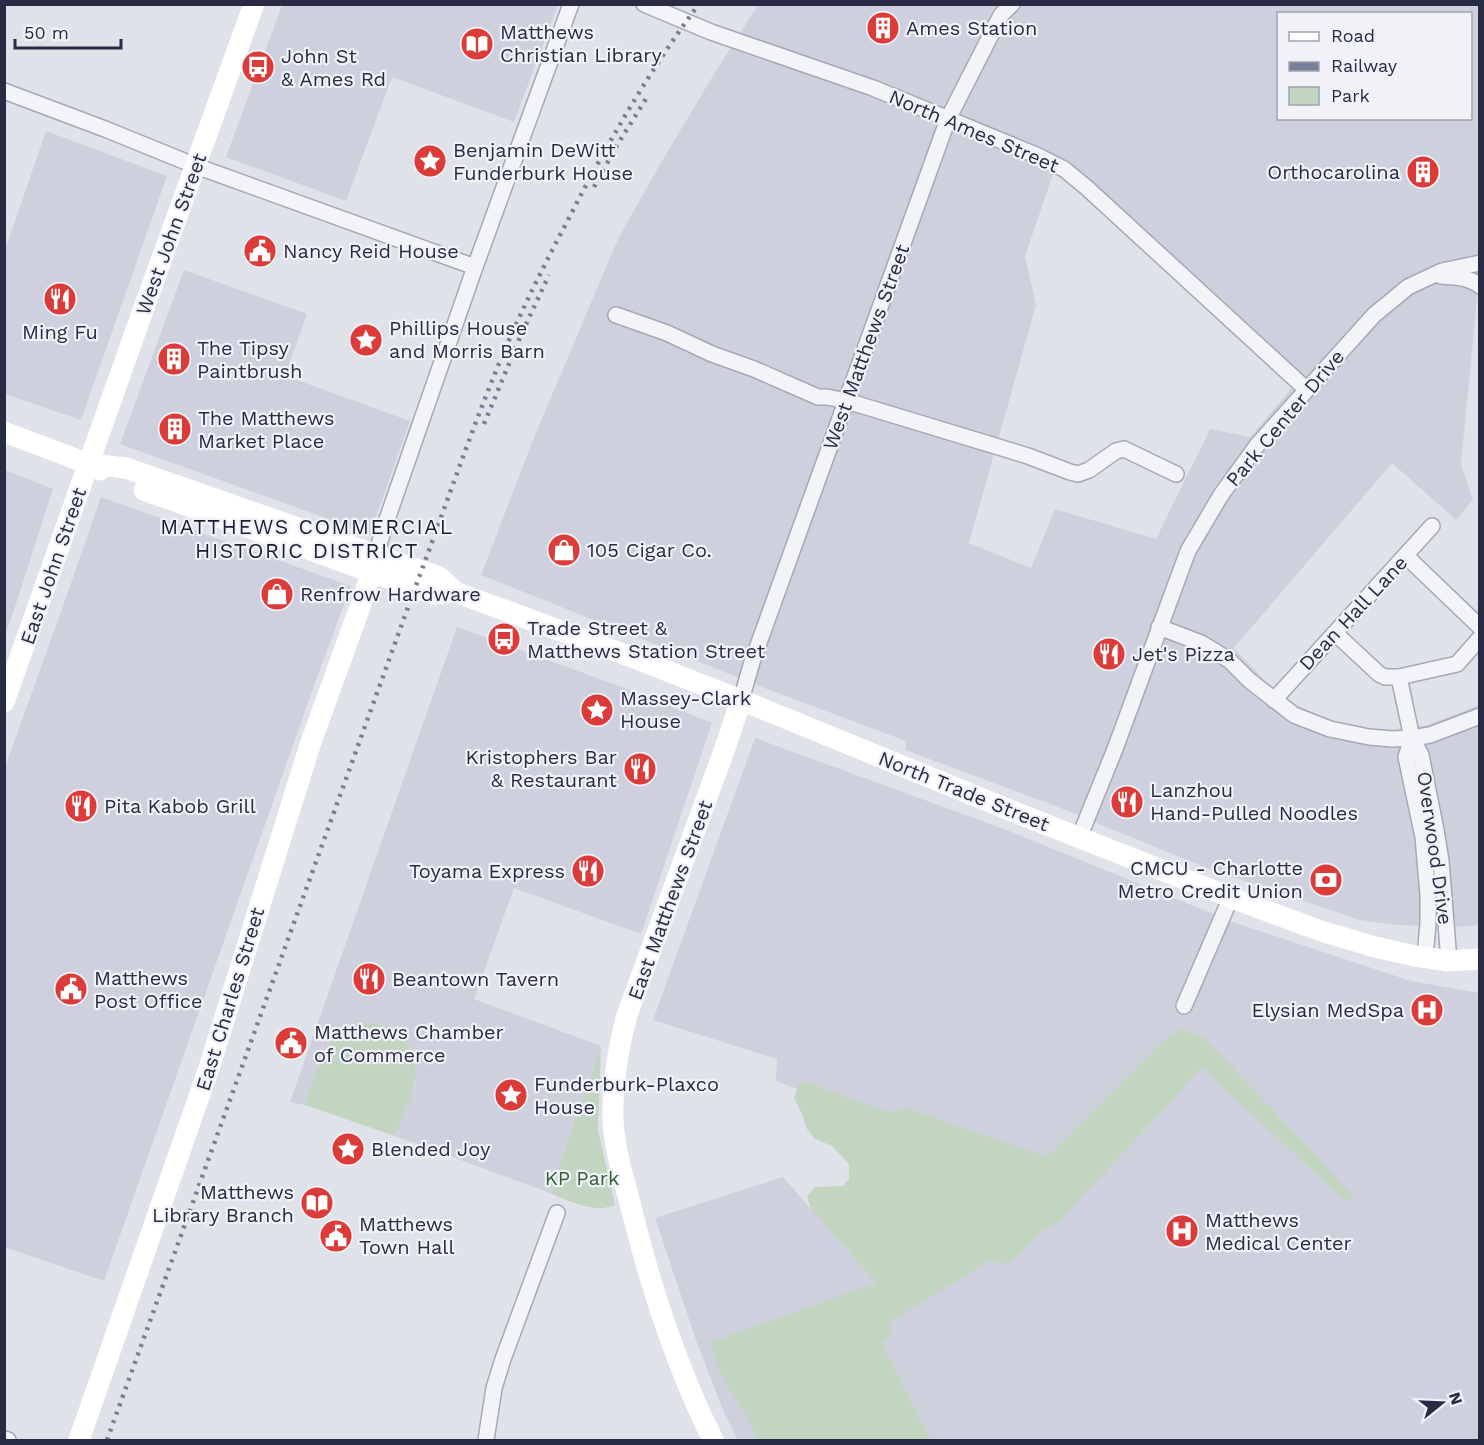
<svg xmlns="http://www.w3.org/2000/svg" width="1484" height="1445" viewBox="0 0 1484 1445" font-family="'Work Sans',sans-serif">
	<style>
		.built { fill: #ced1dd; fill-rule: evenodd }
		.green { fill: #c2d5c0 }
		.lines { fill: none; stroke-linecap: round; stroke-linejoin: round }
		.street-casing { stroke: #a5a8b5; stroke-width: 18 }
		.street { stroke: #f3f4f8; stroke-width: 15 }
		.secondary { stroke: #fff; stroke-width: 21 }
		.rail { stroke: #787e96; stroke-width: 4.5; stroke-dasharray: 3 6; stroke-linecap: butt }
		.labels { text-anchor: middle; stroke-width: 4.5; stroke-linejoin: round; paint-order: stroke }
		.poi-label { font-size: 20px; fill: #272c44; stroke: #f0f2f8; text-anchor: start }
		.street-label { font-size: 20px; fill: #272c44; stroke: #f0f2f8 }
		.park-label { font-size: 20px; fill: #346133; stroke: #f0f2f8 }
		.neighbourhood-label { font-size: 21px; letter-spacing: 1.5px; fill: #191e34; stroke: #f0f2f8 }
	</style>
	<rect width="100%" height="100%" fill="#e0e2ea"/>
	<g class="built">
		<polygon points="282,5 282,4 558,5 514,122 392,77 346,201 226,157"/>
		<path d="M758 5H1479V279L1461 464 1473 500 1456 520 1392 463 1234 648 1268 684 1297 705 1326 719 1359 728 1389 730 1428 725 1479 705V925L1455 927 1396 925 1360 920 1209 869 1053 805 905 750 906 741 767 689 481 575 535 435 618 239 656 171 714 74ZM1278 14H1470V118H1278ZM1058 160 1300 378 1250 437 1210 429 1156 539 1055 509 1031 568 969 543 1036 305 1025 256Z"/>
		<polygon points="46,131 167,176 81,420 5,394 5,250"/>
		<polygon points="184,270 307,314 288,367 289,377 410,421 370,534 120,444"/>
		<polygon points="5,470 53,489 14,610 5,636"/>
		<polygon points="101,497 351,586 315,683 104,1281 4,1247 5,767 62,609"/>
		<polygon points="457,627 622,687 712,723 641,934 514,888 474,999 601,1046 550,1193 395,1136 415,1084 407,1044 398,1034 383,1025 372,1023 320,1057 305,1105 290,1102"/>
		<polygon points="755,738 1012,832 1233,922 1411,981 1479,993 1479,1440 738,1440 725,1415 697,1343 655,1218 783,1177 876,1283 906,1131 776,1081 777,1059 653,1020"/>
	</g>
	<g class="green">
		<path d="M361 1023C378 1022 391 1026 403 1039 429 1067 407 1106 395 1136L305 1105C315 1073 322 1031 361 1023Z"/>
		<path d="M1182 1029 1204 1037 1353 1195 1346 1202 1202 1068 1058 1223 1041 1232 1009 1263 1001 1264 990 1261 888 1323 892 1335 882 1343 931 1440H756C752 1419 738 1403 727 1385 719 1372 714 1358 710 1344L714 1341 876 1283 811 1209 807 1196 815 1187 843 1186 849 1179V1164L832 1146 815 1139 807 1129 802 1114 794 1098 799 1084 805 1081 880 1109 895 1112 905 1108 913 1110 1045 1156 1051 1153 1165 1039 1175 1032Z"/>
		<path d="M601 1046 598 1130 615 1205C594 1214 570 1201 550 1193Z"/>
	</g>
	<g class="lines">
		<defs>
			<g id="street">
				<polyline points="644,4 711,32 873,88 1036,155 1064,169 1087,188 1307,390"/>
				<polyline points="4,91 105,129 196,166 475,267"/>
				<path d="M1441 276C1455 277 1469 277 1480 286"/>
				<polyline points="616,315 667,333 712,354 754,369 818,397 827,397 847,401 1028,456 1070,472 1078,474 1089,470 1116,451 1124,449 1176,474"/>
				<polyline points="376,555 384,528 475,267 571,4"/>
				<polyline points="1406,556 1480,627"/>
				<polyline points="1159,627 1201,643 1229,660 1249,680 1294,715 1330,729 1369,737 1393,739 1412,738 1430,735 1480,716"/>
				<polyline points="1335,633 1379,674 1385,677 1399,677 1457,664 1480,638"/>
				<polyline points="1399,677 1412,738 1421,755 1436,830 1441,861 1449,961"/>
				<polyline points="741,700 752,662 948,119 1001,15 1012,4"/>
				<polyline points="1274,700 1432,526"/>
				<polyline points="1412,738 1406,757 1423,837 1428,895 1428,923 1425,957"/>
				<polyline points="1079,838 1115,749 1188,551 1221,495 1258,444 1374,315 1408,287 1442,271 1480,263"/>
				<polyline points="1184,1006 1231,897"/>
				<polyline points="4,1439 8,1440"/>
				<polyline points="486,1440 494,1388 503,1359 557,1213"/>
			</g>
		</defs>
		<use href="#street" class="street-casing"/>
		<use href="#street" class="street"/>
		<g class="secondary">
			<polyline points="4,432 89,464 100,470"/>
			<polyline points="89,464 126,468 439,577 455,592 629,656 741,700 1017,813 1240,901 1321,931 1375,947 1415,956 1449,961 1480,959"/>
			<polyline points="144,490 433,594 455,592"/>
			<polyline points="4,702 141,316 254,4"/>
			<polyline points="79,1440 209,1068 310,745 365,593 376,555"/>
			<path d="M713 1440C675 1364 649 1282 629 1199 622 1173 614 1146 613 1119 612 1083 618 1049 627 1015L724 751 741 700"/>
		</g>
		<g class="rail">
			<polyline points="594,187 616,147 649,94"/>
			<polyline points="484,424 521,335 549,275"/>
			<path d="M107 1440 415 588C443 514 468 439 498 366 519 315 543 267 569 218 607 144 649 71 699 4"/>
		</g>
	</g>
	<defs>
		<symbol id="building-disc" viewBox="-11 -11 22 22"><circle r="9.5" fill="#dc3c39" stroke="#f0f2f8"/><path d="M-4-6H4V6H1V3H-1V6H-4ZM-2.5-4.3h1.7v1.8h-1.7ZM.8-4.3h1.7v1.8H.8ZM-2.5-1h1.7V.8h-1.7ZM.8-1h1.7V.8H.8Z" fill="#fff"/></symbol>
		<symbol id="library-disc" viewBox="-11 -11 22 22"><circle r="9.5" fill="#dc3c39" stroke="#f0f2f8"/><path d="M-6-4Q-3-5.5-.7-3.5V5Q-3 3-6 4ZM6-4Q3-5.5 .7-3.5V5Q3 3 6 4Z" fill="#fff"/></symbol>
		<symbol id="bus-disc" viewBox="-11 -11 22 22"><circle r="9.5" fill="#dc3c39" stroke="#f0f2f8"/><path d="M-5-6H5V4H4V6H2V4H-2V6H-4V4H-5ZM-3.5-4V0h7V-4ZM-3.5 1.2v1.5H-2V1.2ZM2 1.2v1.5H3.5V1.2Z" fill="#fff"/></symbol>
		<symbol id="sight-disc" viewBox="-11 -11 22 22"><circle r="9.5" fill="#dc3c39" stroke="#f0f2f8"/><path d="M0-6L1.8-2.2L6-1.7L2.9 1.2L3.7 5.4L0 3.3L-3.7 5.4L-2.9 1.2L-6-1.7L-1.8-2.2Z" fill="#fff"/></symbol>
		<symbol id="civic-disc" viewBox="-11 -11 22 22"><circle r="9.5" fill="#dc3c39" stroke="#f0f2f8"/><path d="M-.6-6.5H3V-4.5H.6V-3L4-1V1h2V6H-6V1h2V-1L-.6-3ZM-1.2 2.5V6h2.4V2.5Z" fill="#fff"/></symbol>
		<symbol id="restaurant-disc" viewBox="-11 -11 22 22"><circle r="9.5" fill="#dc3c39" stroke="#f0f2f8"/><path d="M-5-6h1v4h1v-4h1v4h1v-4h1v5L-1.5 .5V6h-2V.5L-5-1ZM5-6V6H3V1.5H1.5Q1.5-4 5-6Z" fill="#fff"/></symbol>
		<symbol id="shop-disc" viewBox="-11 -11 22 22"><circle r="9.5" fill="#dc3c39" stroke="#f0f2f8"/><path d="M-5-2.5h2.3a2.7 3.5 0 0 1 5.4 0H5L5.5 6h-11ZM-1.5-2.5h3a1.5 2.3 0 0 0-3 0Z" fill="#fff"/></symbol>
		<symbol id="bank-disc" viewBox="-11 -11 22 22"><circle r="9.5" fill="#dc3c39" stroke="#f0f2f8"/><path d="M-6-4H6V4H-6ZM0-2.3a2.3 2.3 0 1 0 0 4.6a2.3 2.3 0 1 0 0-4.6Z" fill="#fff"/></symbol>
		<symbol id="hospital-disc" viewBox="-11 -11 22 22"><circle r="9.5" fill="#dc3c39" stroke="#f0f2f8"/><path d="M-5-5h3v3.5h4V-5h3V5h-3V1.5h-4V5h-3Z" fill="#fff"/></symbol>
	</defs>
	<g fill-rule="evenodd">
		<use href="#building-disc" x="864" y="9" width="38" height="38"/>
		<use href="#library-disc" x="458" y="25" width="38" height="38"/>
		<use href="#bus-disc" x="239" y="48" width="38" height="38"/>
		<use href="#sight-disc" x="411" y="142" width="38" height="38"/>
		<use href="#building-disc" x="1404" y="153" width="38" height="38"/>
		<use href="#civic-disc" x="241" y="232" width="38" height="38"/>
		<use href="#restaurant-disc" x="41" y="280" width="38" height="38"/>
		<use href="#sight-disc" x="347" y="321" width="38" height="38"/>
		<use href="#building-disc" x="155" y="340" width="38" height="38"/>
		<use href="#building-disc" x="156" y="410" width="38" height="38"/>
		<use href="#shop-disc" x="545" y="531" width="38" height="38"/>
		<use href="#shop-disc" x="258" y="575" width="38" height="38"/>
		<use href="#bus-disc" x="485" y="620" width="38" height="38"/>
		<use href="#restaurant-disc" x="1090" y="635" width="38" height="38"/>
		<use href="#sight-disc" x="578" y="691" width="38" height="38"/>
		<use href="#restaurant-disc" x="621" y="750" width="38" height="38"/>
		<use href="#restaurant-disc" x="1108" y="783" width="38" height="38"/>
		<use href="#restaurant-disc" x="62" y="787" width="38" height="38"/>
		<use href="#restaurant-disc" x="569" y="852" width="38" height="38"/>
		<use href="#bank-disc" x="1307" y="861" width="38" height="38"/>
		<use href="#restaurant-disc" x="350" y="960" width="38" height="38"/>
		<use href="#civic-disc" x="52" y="970" width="38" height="38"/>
		<use href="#hospital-disc" x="1408" y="991" width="38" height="38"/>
		<use href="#civic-disc" x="272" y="1024" width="38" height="38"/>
		<use href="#sight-disc" x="492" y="1076" width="38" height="38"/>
		<use href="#sight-disc" x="329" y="1130" width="38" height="38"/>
		<use href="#library-disc" x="298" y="1184" width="38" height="38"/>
		<use href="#hospital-disc" x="1163" y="1212" width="38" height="38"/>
		<use href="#civic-disc" x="317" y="1217" width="38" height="38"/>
	</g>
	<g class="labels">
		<g class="poi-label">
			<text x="906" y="35">Ames Station</text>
			<text x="500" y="39">Matthews<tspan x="500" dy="23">Christian Library</tspan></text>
			<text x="281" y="63">John St<tspan x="281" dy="23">&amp; Ames Rd</tspan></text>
			<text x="453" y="157">Benjamin DeWitt<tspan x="453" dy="23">Funderburk House</tspan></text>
			<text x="1400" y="179" text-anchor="end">Orthocarolina</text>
			<text x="283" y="258">Nancy Reid House</text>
			<text x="389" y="335">Phillips House<tspan x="389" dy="23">and Morris Barn</tspan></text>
			<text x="60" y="339" text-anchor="middle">Ming Fu</text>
			<text x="197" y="355">The Tipsy<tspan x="197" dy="23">Paintbrush</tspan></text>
			<text x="198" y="425">The Matthews<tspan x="198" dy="23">Market Place</tspan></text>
			<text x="587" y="557">105 Cigar Co.</text>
			<text x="300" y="601">Renfrow Hardware</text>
			<text x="527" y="635">Trade Street &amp;<tspan x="527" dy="23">Matthews Station Street</tspan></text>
			<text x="1132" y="661">Jet's Pizza</text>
			<text x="620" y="705">Massey-Clark<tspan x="620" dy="23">House</tspan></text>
			<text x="617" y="764" text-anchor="end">Kristophers Bar<tspan x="617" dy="23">&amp; Restaurant</tspan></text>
			<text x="1150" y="797">Lanzhou<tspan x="1150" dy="23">Hand-Pulled Noodles</tspan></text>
			<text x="104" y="813">Pita Kabob Grill</text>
			<text x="1303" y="875" text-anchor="end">CMCU - Charlotte<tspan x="1303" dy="23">Metro Credit Union</tspan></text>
			<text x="565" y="878" text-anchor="end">Toyama Express</text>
			<text x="94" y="985">Matthews<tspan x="94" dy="23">Post Office</tspan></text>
			<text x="392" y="986">Beantown Tavern</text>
			<text x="1404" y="1017" text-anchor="end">Elysian MedSpa</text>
			<text x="314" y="1039">Matthews Chamber<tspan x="314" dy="23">of Commerce</tspan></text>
			<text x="534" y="1091">Funderburk-Plaxco<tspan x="534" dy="23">House</tspan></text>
			<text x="371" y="1156">Blended Joy</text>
			<text x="294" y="1199" text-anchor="end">Matthews<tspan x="294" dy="23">Library Branch</tspan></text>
			<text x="1205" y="1227">Matthews<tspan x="1205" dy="23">Medical Center</tspan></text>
			<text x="359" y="1231">Matthews<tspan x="359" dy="23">Town Hall</tspan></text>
		</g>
		<g class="street-label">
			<text transform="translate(974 131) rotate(23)" y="7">North Ames Street</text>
			<text transform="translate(171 234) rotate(-70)" y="7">West John Street</text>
			<text transform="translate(866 347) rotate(-70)" y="7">West Matthews Street</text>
			<text transform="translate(1285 418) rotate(-50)" y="7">Park Center Drive</text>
			<text transform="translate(53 566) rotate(-71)" y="7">East John Street</text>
			<text transform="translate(1353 613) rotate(-47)" y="7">Dean Hall Lane</text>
			<text transform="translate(964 791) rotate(22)" y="7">North Trade Street</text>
			<text transform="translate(1435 848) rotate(82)" y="7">Overwood Drive</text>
			<text transform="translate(670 900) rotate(-70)" y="7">East Matthews Street</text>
			<text transform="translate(230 999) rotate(-73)" y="7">East Charles Street</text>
		</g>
		<g class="park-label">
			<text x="582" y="1185">KP Park</text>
		</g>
		<g class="neighbourhood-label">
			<text x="307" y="534">MATTHEWS COMMERCIAL<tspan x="307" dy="24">HISTORIC DISTRICT</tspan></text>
		</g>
	</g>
	<rect width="1484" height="1445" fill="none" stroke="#272c44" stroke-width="12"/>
	<rect x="1277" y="12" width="195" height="108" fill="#f0f2f8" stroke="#a0a3b0" stroke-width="1.5"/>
	<rect x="1289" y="32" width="30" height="9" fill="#ffffff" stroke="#a0a3b0" stroke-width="1.5"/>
	<text x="1331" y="42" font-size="18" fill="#272c44">Road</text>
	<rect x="1289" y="62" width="30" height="9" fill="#787e96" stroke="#a0a3b0" stroke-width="1.5"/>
	<text x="1331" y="72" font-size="18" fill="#272c44">Railway</text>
	<rect x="1289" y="87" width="30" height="18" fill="#c2d5c0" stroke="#a0a3b0" stroke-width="1.5"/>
	<text x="1331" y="102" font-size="18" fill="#272c44">Park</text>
	<g transform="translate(1442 1403) rotate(72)" stroke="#f0f2f8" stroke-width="4.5" paint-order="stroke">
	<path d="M0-4.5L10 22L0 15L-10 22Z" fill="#272c44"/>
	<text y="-9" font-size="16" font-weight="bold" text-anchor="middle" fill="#272c44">N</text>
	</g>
	<path d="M15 39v9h106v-9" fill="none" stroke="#272c44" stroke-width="3"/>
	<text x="24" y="39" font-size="18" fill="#272c44" stroke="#f0f2f8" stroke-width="4.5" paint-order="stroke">50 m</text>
</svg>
